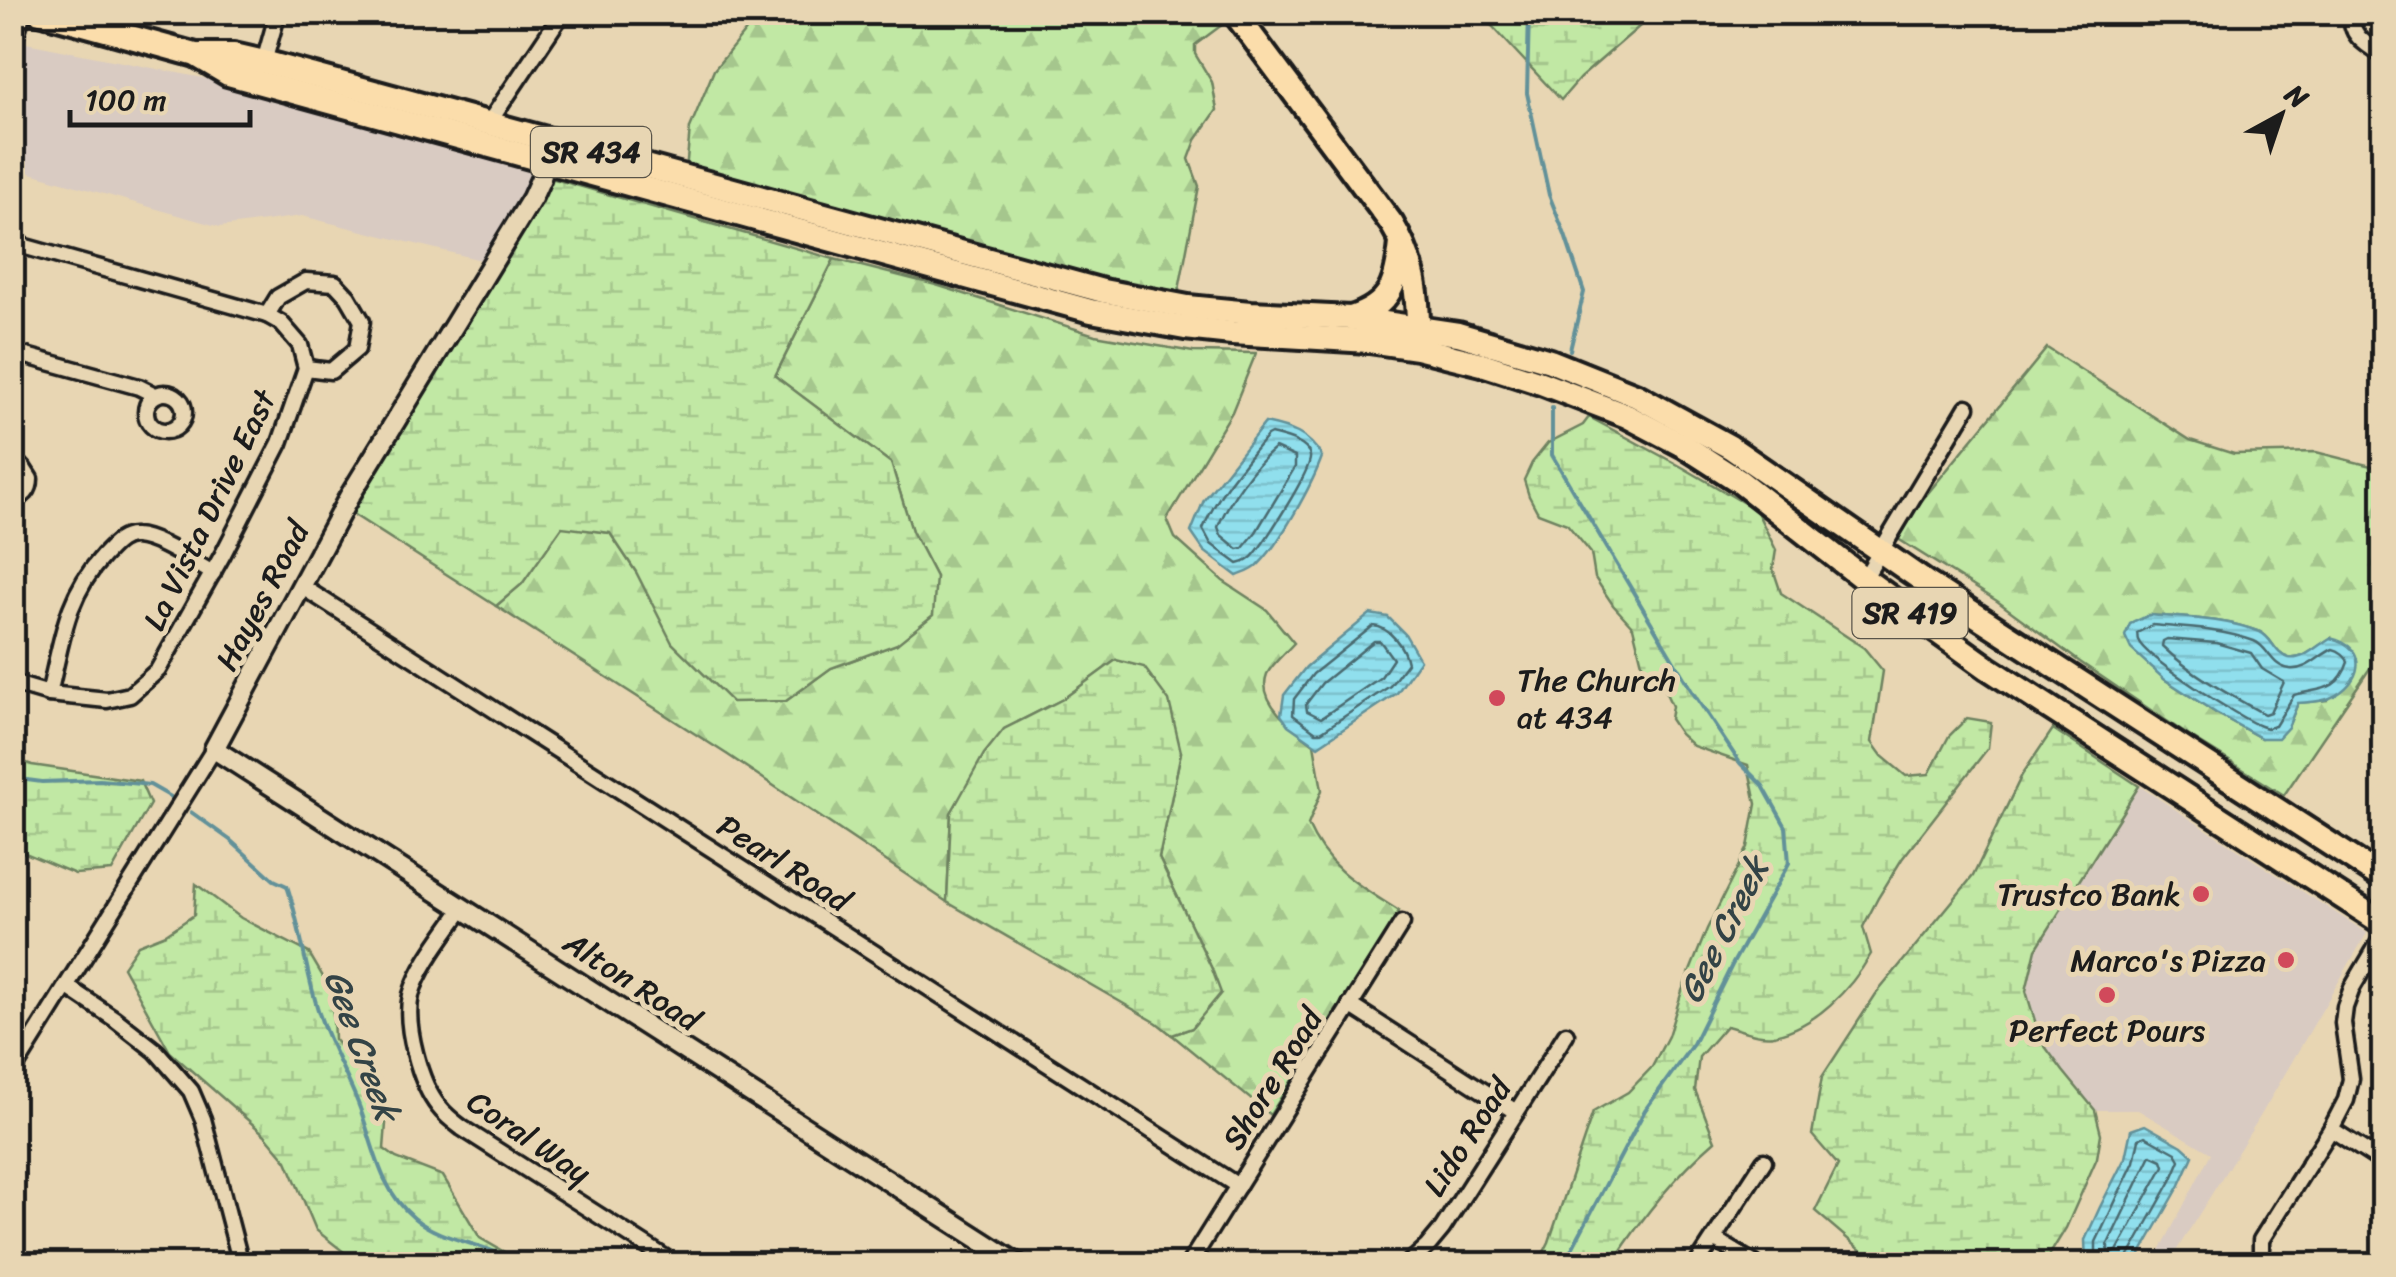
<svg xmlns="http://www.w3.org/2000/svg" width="2396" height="1277" viewBox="0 0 2396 1277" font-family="Sriracha,sans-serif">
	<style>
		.built { fill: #d9cbc2 }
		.forest { fill: url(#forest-firs); stroke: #6e8260; stroke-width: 2.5; fill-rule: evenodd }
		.wetland { fill: url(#wetland-marsh); stroke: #6e8260; stroke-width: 2.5 }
		.water { fill: url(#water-rules); stroke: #629199; stroke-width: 2.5 }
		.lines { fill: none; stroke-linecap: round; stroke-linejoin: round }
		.shore { stroke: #4a6a70; stroke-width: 2.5 }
		.stream { stroke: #629199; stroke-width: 4 }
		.minor-casing { stroke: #1c1c1c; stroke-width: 21 }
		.tertiary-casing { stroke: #1c1c1c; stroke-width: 25 }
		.primary-casing { stroke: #1c1c1c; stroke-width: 30 }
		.minor { stroke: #e8d6b3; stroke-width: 14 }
		.tertiary { stroke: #e8d6b3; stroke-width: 18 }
		.primary { stroke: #fbddab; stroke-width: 22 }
		.poi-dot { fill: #d1495b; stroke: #e8d6b3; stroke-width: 4 }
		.labels { text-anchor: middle; stroke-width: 10; stroke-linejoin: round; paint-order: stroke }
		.shield { fill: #e8d6b3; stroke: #595449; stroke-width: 2.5 }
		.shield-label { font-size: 30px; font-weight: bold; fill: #1c1c1c }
		.street-label { font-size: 32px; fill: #1c1c1c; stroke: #e8d6b3 }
		.poi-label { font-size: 32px; fill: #1c1c1c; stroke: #e8d6b3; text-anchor: end }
		.water-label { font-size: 35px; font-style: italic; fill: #334346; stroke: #e8d6b3 }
	</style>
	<defs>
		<pattern id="forest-firs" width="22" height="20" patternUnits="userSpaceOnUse" patternTransform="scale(2.5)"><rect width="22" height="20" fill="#c1e8a4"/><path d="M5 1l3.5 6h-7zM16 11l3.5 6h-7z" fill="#a5c68d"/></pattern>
		<pattern id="wetland-marsh" width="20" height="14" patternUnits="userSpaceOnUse" patternTransform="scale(2.5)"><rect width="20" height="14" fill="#c1e8a4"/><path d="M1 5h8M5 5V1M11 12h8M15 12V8" fill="none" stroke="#a5c68d"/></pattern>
		<pattern id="water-rules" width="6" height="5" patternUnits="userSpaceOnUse" patternTransform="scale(2.5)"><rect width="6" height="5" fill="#90dfed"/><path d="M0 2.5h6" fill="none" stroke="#7cbfcb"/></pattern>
	</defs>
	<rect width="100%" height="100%" fill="#e8d6b3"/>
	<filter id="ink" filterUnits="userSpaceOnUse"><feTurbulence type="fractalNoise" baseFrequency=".01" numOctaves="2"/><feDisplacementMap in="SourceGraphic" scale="20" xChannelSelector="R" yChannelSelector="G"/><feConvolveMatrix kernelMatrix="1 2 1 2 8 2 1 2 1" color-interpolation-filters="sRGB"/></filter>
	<g filter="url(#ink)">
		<g class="built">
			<polygon points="21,42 208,79 354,123 539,174 485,261 302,216 220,227 13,168 13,71"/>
			<polygon points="2139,786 2367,933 2261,1115 2168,1264 2153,1264 2211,1153 2138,1110 2095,1110 2063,1071 2041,1041 2026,991 2036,949"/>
		</g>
		<g class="forest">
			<polygon points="1226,12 1230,19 1195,45 1195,54 1212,82 1217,110 1196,140 1189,159 1199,186 1178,295 1120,287 686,171 690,128 714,70 760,13"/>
			<path d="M834 259 936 285 1095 335 1193 352 1256 353 1232 412 1167 519 1175 538 1223 581 1267 610 1294 643C1286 652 1272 664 1267 674 1256 702 1295 730 1314 744L1322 790 1308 825C1327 869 1360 886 1399 911L1270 1115 1172 1035 1192 1028 1212 969 1159 858 1181 752 1116 660 1063 699 1004 729 951 813 947 902 728 755 496 606 522 584 562 526 610 533 636 572 786 701 831 668 897 644 936 577 912 531 891 463 775 376Z"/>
			<path d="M2047 348 2190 440 2234 454 2316 452 2383 469V649L2284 795 2186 734 2080 662 1997 601 1895 537 1905 521ZM2149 615C2186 618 2225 618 2260 632 2273 638 2274 654 2289 658 2303 661 2318 645 2331 638L2327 700 2298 703 2288 727 2261 738 2216 713 2164 679Z"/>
		</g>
		<g class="wetland">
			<polygon points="1480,13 1655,13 1580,78 1561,100"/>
			<polygon points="551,178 834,259 775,376 891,463 912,531 936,577 933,615 897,644 831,668 786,701 732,702 672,643 636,572 610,533 562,527 522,584 496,606 348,511"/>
			<path d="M1589 417 1682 467 1756 510 1776 550 1773 569 1781 593 1864 648 1883 671 1872 742 1882 756 1906 776 1929 774 1949 736 1967 718 1991 722 1988 748 1902 859 1878 898 1863 927 1871 954C1851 989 1815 1027 1774 1035 1760 1038 1740 1029 1726 1026L1699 1057 1695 1090 1715 1141C1674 1176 1641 1219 1612 1264H1538L1549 1242 1593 1112 1628 1092 1652 1067 1668 1036 1682 991 1707 929 1748 847 1756 804 1748 765 1693 746 1680 734 1670 719 1672 706 1665 691 1645 675 1633 627 1613 605 1595 578 1591 553 1567 524 1538 513 1529 496 1524 480 1532 463 1548 443 1583 425Z"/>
			<polygon points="1116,660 1144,667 1169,701 1181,752 1159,858 1212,969 1221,993 1192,1028 1172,1035 1157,1023 947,902 951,813 984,754 1004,729 1063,699"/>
			<polygon points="2053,729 2139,786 2036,949 2026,991 2041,1041 2063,1071 2095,1110 2101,1134 2097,1158 2066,1228 2044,1264 1877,1264 1815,1211 1838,1165 1812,1135 1822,1077 1876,994 1973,876 2022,775"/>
			<polygon points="13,758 32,765 140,781 150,804 112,871 75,874 13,848"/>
			<polygon points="196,884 241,918 309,953 332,992 334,1039 372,1083 387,1111 384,1149 396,1158 443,1176 480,1238 525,1264 359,1264 316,1230 287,1161 265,1135 170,1052 123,967 138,945 166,934 194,915"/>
		</g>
		<g class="water">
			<path d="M1265 423C1289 428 1310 434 1322 457 1312 485 1279 545 1258 565 1253 571 1244 573 1237 576L1204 551 1191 532 1204 500Z"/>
			<polygon points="1370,614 1388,617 1405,634 1420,660 1397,693 1318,746 1288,725 1281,715 1284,695 1306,667"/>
			<path d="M2149 615C2186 618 2225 618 2260 632 2273 638 2274 654 2289 658 2303 661 2318 645 2330 638 2371 647 2362 684 2330 698 2321 702 2309 702 2298 703L2288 727 2278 738H2261L2216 713 2164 679 2131 649 2125 636 2130 624Z"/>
			<polygon points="2145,1125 2182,1146 2193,1156 2180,1185 2135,1264 2088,1264 2086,1263 2085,1240 2100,1207 2125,1158 2131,1130"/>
		</g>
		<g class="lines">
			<g class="shore">
				<path d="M1271 434C1282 437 1308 442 1310 456 1313 468 1262 547 1252 557 1246 562 1245 562 1238 564L1211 544 1203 529C1217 494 1243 465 1267 436Z"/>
				<path d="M1275 448 1295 457V467L1256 532 1243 548 1238 549 1221 535 1218 527C1228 502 1254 465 1275 448Z"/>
				<path d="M2152 625C2186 628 2221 629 2254 641 2269 647 2270 666 2290 669 2307 671 2319 655 2333 649 2339 650 2347 656 2348 662 2338 693 2319 688 2294 695L2275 726C2268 728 2268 729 2260 726 2240 718 2145 658 2138 640 2137 638 2138 635 2137 633Z"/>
				<path d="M1373 626C1390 627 1404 647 1407 663L1390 686 1321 732H1316L1293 715 1294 699 1313 674Z"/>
				<path d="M2167 639 2216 643 2251 653 2262 669 2284 682 2270 712 2264 714C2228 694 2191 674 2162 646L2163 641Z"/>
				<polygon points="1374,641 1380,641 1393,659 1381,677 1321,718 1307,711 1306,704 1322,683"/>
				<polygon points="2151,1155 2162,1160 2164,1166 2117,1251 2111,1253 2108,1250 2108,1244"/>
				<polyline points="2096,1264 2096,1242 2134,1162 2139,1139 2145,1136 2176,1153 2180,1160 2171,1181 2129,1256 2127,1264"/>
			</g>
			<g class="stream">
				<polyline points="1529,12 1527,93 1549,195 1565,235 1584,292 1570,350"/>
				<polyline points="1552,408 1552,455 1693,693 1740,763 1763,786 1786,827 1789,863 1732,965 1693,1044 1645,1110 1564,1264"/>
				<polyline points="12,778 42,782 100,780 150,785 171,797"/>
				<path d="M191 812 230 840 274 880 287 886C302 930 306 977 321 1019 331 1048 347 1075 358 1103 374 1144 378 1188 414 1218 444 1243 487 1242 517 1264"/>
			</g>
			<defs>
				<g id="minor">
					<path d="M2352 12C2349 36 2365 44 2384 56"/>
					<polyline points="12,48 23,12"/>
					<polyline points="264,62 278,12"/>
					<polyline points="488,124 563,12"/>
					<polyline points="12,243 267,315 281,323 300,345 306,368 280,443 223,554 158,670 130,695 107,700 49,694 12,683"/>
					<polyline points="267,315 278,297 306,281 335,283 348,297 362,321 357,349 331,371 306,368"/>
					<polyline points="12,352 139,387 155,395"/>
					<circle cx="165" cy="412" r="19"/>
					<path d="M12 465 23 468 30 479C30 490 24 498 12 498"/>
					<polyline points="1864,579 1967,407"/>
					<polyline points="301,586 1238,1186"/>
					<path d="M49 694C62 641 65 598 103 556 112 547 121 535 135 536 157 537 192 562 213 573"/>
					<path d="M463 908C446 933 419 966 411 995 404 1025 420 1084 439 1107 445 1115 454 1122 462 1128L675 1264"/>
					<polyline points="66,986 115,1019 156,1051 191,1091 203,1119 241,1264"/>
					<polyline points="1350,1005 1516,1112"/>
					<polyline points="12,1073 214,749"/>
					<polyline points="2331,1129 2384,1163"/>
					<polyline points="1714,1239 1755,1264"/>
					<polyline points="1189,1264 1402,923"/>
					<polyline points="1408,1264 1427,1247 1442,1229 1566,1034"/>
					<polyline points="1697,1264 1764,1161"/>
					<polyline points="2267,1264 2261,1258 2261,1240 2331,1129 2346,1100 2351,1079 2343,1023 2345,1007 2352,988 2384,934"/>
				</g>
				<polyline id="tertiary" points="548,149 541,178 532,198 349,497 214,749 1018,1264"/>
				<g id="primary">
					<polyline points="40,12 196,55 228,74 1091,311 1185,328 1232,333 1369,341 1417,348 1482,364 1541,383 1627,416 1686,447 1739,481 1864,579 1988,668 2384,924"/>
					<path d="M1234 12 1392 224C1415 263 1419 296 1418 342"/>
					<polyline points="200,55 234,55 264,62 1103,291 1188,307 1250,313 1351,318 1458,334 1550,361 1637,396 1730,447 1928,584 2384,879"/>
					<path d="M1351 318C1392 305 1397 282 1401 243"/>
				</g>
			</defs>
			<use href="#minor" class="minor-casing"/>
			<use href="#tertiary" class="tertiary-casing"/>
			<use href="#primary" class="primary-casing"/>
			<use href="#minor" class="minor"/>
			<use href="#tertiary" class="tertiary"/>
			<use href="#primary" class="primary"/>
		</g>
	</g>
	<g class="poi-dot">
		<circle cx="1497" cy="698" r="10"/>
		<circle cx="2201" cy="894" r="10"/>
		<circle cx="2286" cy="960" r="10"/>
		<circle cx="2107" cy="995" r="10"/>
	</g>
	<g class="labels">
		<g class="shield">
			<rect x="531" y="127" width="120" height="50" rx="8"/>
			<rect x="1852.5" y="588" width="115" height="50" rx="8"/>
		</g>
		<g class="shield-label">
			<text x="591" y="162">SR 434</text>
			<text x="1910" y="623">SR 419</text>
		</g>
		<g class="street-label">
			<text transform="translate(209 510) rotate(-64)" y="11">La Vista Drive East</text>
			<text transform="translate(262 596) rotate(-62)" y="11">Hayes Road</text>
			<text transform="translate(784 863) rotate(33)" y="11">Pearl Road</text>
			<text transform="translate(632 981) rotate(33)" y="11">Alton Road</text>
			<text transform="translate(1272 1079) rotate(-58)" y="11">Shore Road</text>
			<text transform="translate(529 1137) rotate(34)" y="11">Coral Way</text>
			<text transform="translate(1467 1137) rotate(-57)" y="11">Lido Road</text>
		</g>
		<g class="poi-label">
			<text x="1517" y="691" text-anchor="start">The Church<tspan x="1517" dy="37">at 434</tspan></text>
			<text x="2181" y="905">Trustco Bank</text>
			<text x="2266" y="971">Marco's Pizza</text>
			<text x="2107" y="1041" text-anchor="middle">Perfect Pours</text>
		</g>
		<g class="water-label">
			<text transform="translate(1723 930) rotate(-63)" y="12">Gee Creek</text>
			<text transform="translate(362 1045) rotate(70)" y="12">Gee Creek</text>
		</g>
	</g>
	<rect width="2396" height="1277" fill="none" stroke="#e8d6b3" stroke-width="50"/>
	<rect x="25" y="25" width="2346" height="1227" fill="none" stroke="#1c1c1c" stroke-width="4" filter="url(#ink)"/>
	<g transform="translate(2281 115) rotate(40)" stroke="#e8d6b3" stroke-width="8" paint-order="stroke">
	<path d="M0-8L18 38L0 25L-18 38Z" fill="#1c1c1c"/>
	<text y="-15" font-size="28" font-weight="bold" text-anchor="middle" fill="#1c1c1c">N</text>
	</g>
	<path d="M70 110v15h180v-15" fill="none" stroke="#1c1c1c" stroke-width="5"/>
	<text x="85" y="110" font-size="30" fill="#1c1c1c" stroke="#e8d6b3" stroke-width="8" paint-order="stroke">100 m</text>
</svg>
